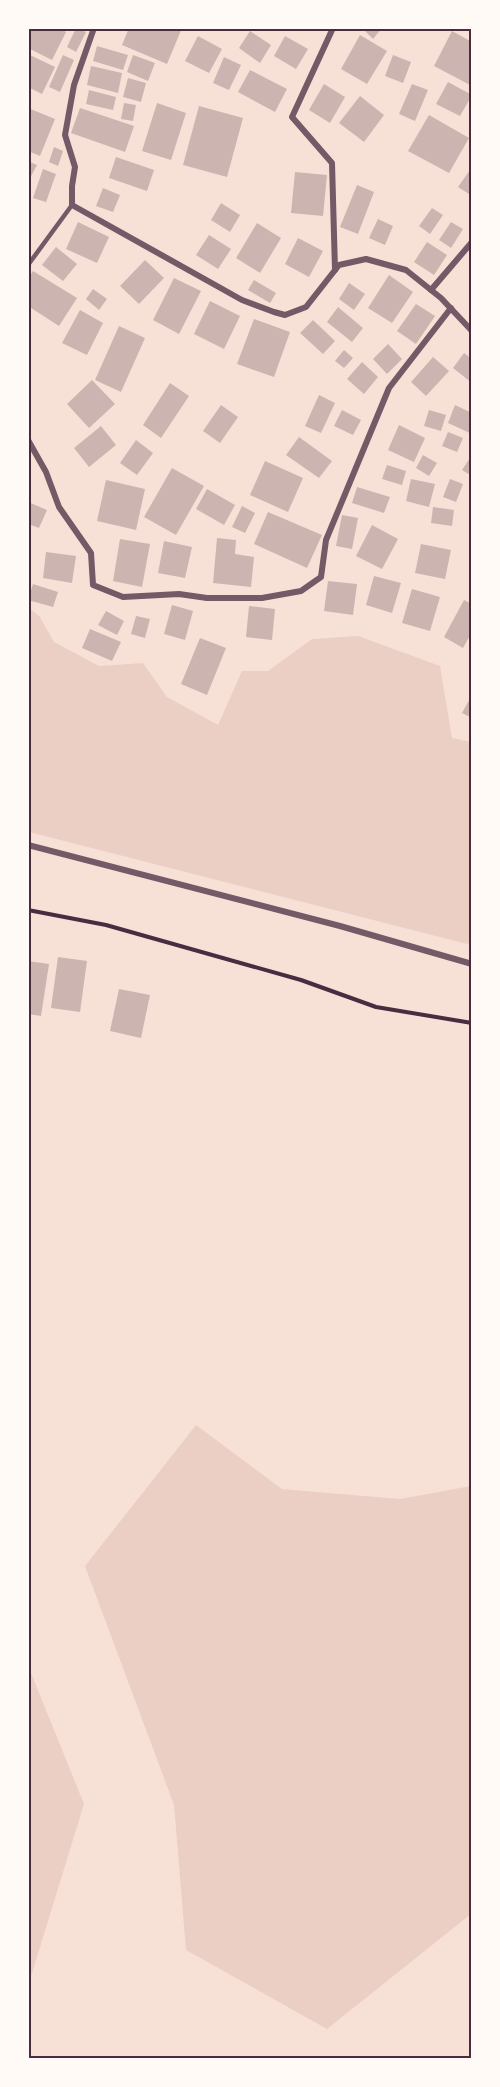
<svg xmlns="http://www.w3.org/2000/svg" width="500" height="2087" viewBox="0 0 500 2087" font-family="'Nunito Sans',sans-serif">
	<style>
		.green { fill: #ebcfc5 }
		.building { fill: #ccb4b1 }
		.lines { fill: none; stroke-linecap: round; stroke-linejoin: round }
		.path { stroke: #4a2c40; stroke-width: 4 }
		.service { stroke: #755966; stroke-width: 4.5 }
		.minor { stroke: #755966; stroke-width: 6 }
		.neatline { fill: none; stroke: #4a2c40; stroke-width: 2 }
	</style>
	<rect width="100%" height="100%" fill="#f7e1d7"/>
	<g class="green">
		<polygon points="29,608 40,617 54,642 99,666 143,663 167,697 218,725 242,671 268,671 312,639 358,636 440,666 452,738 471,742 471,945 29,832"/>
		<polygon points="196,1425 282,1489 400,1499 471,1486 471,1914 327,2029 186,1950 174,1805 85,1566"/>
		<polygon points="29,1668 84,1804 29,1983 28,1668"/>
	</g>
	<g class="building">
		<polygon points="28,28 60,28 66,32 52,60 28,48"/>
		<polygon points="76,28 86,32 76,52 67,47"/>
		<polygon points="129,28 182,28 167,64 122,45"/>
		<polygon points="362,28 382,28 373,39"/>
		<polygon points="250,31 271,45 260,63 239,48"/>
		<polygon points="452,31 472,42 472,86 434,66"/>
		<polygon points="360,35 387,51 367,84 341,69"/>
		<polygon points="198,36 222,49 209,73 185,61"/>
		<polygon points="285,36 308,49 296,69 274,56"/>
		<polygon points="97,46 128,55 123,70 93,61"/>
		<polygon points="28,54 55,67 42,94 28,87"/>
		<polygon points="63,55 74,60 60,92 49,87"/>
		<polygon points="133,55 155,63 148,81 127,72"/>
		<polygon points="393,55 411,62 403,83 385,76"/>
		<polygon points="224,57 241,65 229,90 213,83"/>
		<polygon points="91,66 122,73 118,93 87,85"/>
		<polygon points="250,70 287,89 275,112 238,92"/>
		<polygon points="128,78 146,83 141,102 123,97"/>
		<polygon points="448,82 472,95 460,116 436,104"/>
		<polygon points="324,84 345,97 330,123 309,110"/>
		<polygon points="412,84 428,90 415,121 399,114"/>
		<polygon points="89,90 116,97 113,110 86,104"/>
		<polygon points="360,96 384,115 364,142 339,123"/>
		<polygon points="124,103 136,105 133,121 121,119"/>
		<polygon points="157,103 186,113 171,160 142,151"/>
		<polygon points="199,106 243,118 227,177 183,165"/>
		<polygon points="28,108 55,119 40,156 28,151"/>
		<polygon points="80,108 134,126 125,152 71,133"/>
		<polygon points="429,115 469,138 449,173 408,151"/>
		<polygon points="54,147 63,151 58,166 49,162"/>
		<polygon points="116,157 154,170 147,191 109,178"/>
		<polygon points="28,161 37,165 28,182"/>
		<polygon points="43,169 56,174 46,202 33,198"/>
		<polygon points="470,170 472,171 472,196 458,187"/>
		<polygon points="295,172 327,175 323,216 291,213"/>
		<polygon points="357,185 374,192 358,234 340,227"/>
		<polygon points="103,188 120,195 113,212 96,206"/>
		<polygon points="221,203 240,215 230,232 211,220"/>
		<polygon points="432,208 443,215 430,234 419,226"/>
		<polygon points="378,219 393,226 385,245 369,238"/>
		<polygon points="78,222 109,237 97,263 66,249"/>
		<polygon points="451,222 463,229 451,248 439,240"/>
		<polygon points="257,223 281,238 260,273 236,258"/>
		<polygon points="209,235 231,249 218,269 196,255"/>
		<polygon points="298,238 323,251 309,277 285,264"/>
		<polygon points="427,242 447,255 434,275 414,262"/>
		<polygon points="56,247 77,264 63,281 42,265"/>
		<polygon points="145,260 164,278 139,304 120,286"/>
		<polygon points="33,271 77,298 59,326 28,306 28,279"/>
		<polygon points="389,275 413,292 392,323 368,308"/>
		<polygon points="174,278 201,291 179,334 153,320"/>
		<polygon points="254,280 276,293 270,303 248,290"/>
		<polygon points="349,283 365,294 354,310 339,299"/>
		<polygon points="93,289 107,299 99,310 86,299"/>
		<polygon points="210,301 240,316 224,349 194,334"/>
		<polygon points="416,304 435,316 416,344 397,331"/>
		<polygon points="338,307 363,328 352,342 327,322"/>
		<polygon points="80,310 103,323 87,355 62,343"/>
		<polygon points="254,319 290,332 274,377 237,364"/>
		<polygon points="313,320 335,341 323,354 300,333"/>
		<polygon points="119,326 145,338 121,392 95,380"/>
		<polygon points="388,344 402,359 387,374 373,359"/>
		<polygon points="344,350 353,358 344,368 335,361"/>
		<polygon points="464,353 472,359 472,383 453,368"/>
		<polygon points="433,357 449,371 426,396 411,382"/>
		<polygon points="362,362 378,377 364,394 347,379"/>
		<polygon points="92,380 115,404 89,428 67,404"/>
		<polygon points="170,383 189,396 161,438 143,425"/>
		<polygon points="319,395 335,403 321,433 305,426"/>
		<polygon points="221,405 238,417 220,443 203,431"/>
		<polygon points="455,405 472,413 472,434 448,423"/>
		<polygon points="342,410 361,420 353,435 334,426"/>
		<polygon points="429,410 446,415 441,431 424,426"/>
		<polygon points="399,425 425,438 414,462 388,450"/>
		<polygon points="101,426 116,445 89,467 74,448"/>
		<polygon points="448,432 463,438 457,452 442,446"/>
		<polygon points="299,437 332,461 319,478 286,455"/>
		<polygon points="136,440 153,453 137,475 120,463"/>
		<polygon points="423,455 437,463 429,476 416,468"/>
		<polygon points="472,455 472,476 462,470"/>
		<polygon points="265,461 303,478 288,512 250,495"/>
		<polygon points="387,465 406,471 402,485 382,479"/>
		<polygon points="172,468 204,486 176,535 144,517"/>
		<polygon points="411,479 435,484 429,507 406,501"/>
		<polygon points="450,479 463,484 456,502 443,497"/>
		<polygon points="106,480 145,489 136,530 97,521"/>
		<polygon points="357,487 390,497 384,513 352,503"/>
		<polygon points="207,489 235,505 224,525 196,509"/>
		<polygon points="28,502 47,510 39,528 28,524"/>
		<polygon points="242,506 255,513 245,533 232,527"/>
		<polygon points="433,507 454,510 452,526 431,523"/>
		<polygon points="268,512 322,535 307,568 254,544"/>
		<polygon points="342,515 358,518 352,549 336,546"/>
		<polygon points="372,525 398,539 382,569 356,556"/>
		<polygon points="217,538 236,540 235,554 254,557 251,587 213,583"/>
		<polygon points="120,539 150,544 142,587 113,581"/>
		<polygon points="164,541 192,547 185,578 158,573"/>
		<polygon points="421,544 451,550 445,579 415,573"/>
		<polygon points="46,552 76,556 72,583 43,578"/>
		<polygon points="374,576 401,583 392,613 366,605"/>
		<polygon points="328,581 357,584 353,615 324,611"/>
		<polygon points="33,584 58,592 53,607 28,600"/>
		<polygon points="412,589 440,597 430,631 402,623"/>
		<polygon points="464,600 472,604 472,632 463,648 444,637"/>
		<polygon points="172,605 193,611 185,640 164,634"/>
		<polygon points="249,606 275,609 272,640 246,637"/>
		<polygon points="106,611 124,621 117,635 98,625"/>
		<polygon points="136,616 150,619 145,638 131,634"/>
		<polygon points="90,629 121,642 112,661 82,648"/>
		<polygon points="200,638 226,648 207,695 181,684"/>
		<polygon points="472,695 472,718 462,713"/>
		<polygon points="58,957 87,961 80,1012 51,1008"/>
		<polygon points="28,961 49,964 41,1016 28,1014"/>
		<polygon points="119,989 150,995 141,1038 110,1031"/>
	</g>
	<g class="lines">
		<polyline class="path" points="28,910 106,925 301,980 376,1007 472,1023"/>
		<polyline class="service" points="28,265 72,205"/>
		<g class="minor">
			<polyline points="94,28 74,85 65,135 75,167 72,186 72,205 242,300 274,312 285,315 306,307 339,265 366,259 406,270 441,298 472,331"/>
			<polyline points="333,28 292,117 332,163 335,270"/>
			<polyline points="431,290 472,242"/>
			<polyline points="28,440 46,472 59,507 91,553 93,585 123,597 179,594 207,598 262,598 301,591 321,577 326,540 389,388 451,308"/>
			<polyline points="28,845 340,926 472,964"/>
		</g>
	</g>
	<rect width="500" height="2087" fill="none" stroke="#fffaf5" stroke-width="60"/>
	<rect x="30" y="30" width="440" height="2027" class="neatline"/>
</svg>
